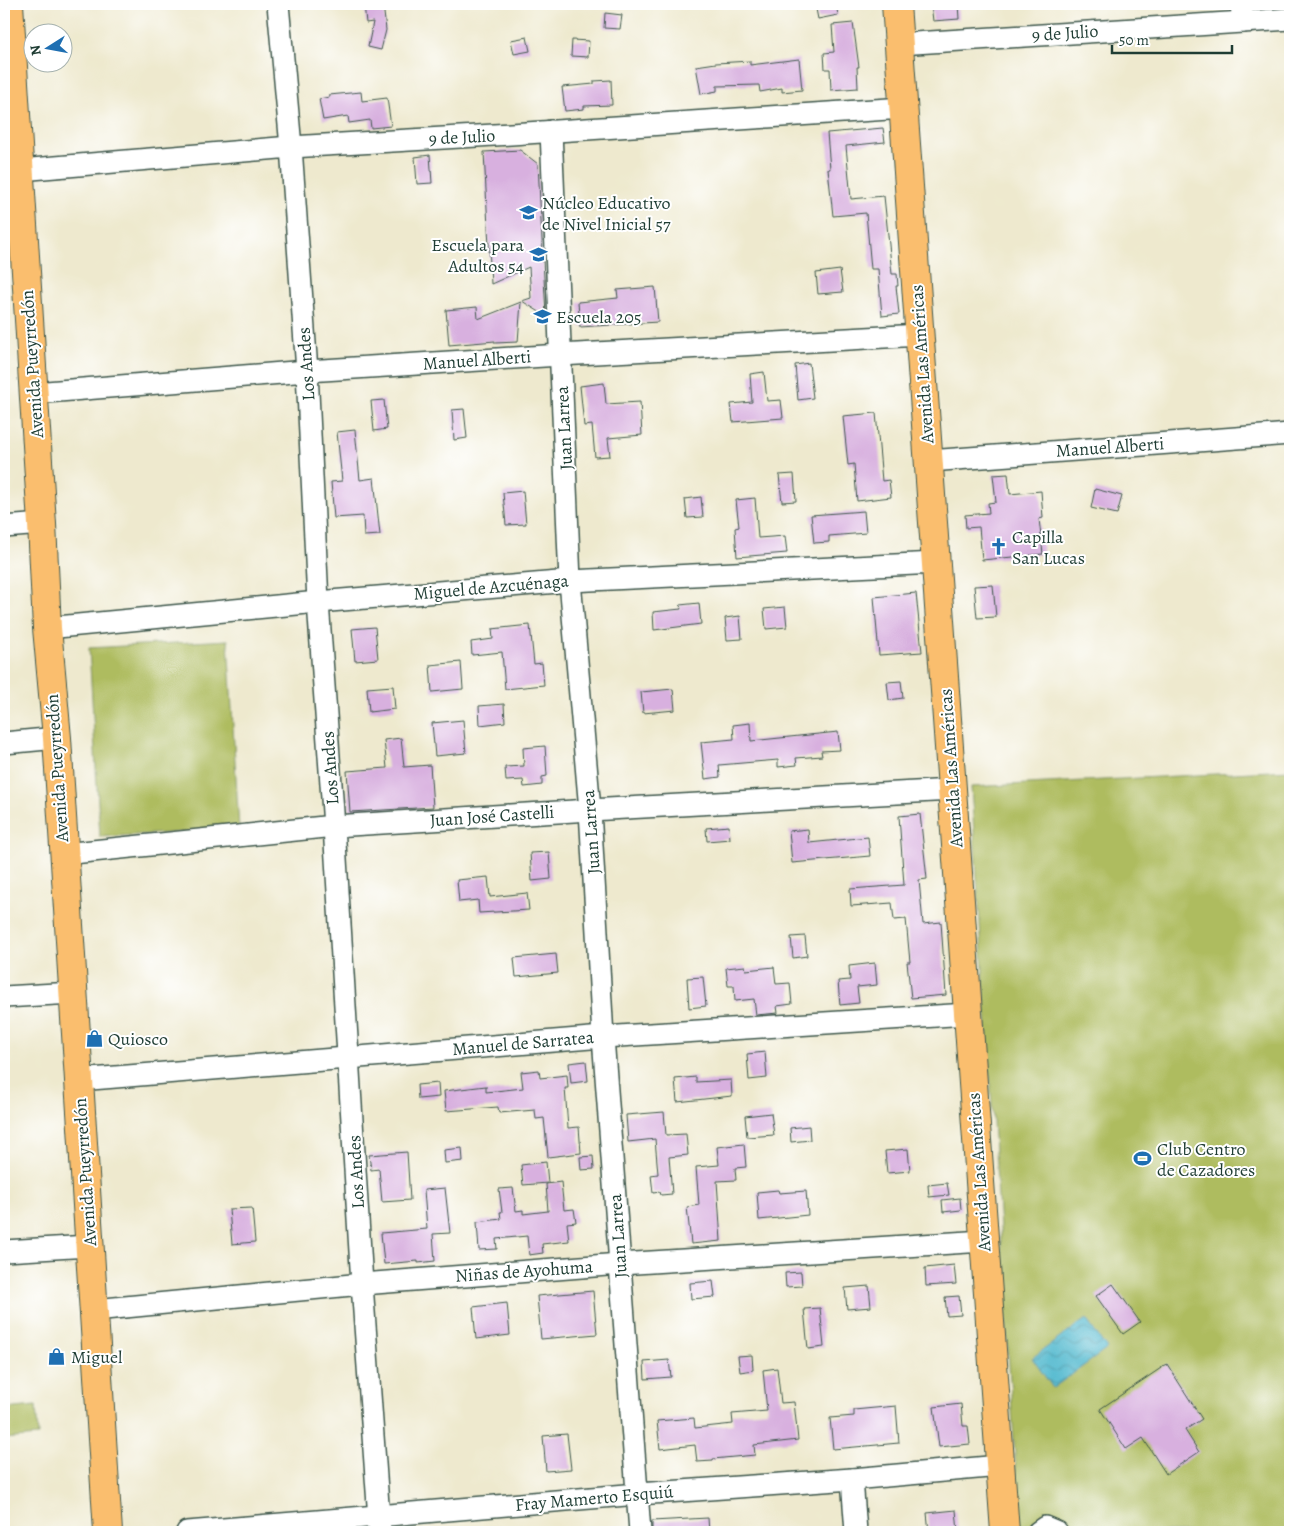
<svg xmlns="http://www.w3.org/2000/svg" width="1294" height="1536" viewBox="0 0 1294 1536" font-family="Alegreya,serif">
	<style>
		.grass { fill: #aebc5f; stroke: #667c4a }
		.water { fill: url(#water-waves); stroke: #387a81 }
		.building { fill: #d8b0df }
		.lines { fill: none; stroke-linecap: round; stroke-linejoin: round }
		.minor-casing { stroke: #3e574b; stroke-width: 24 }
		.major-casing { stroke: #3e574b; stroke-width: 30 }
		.minor { stroke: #fff; stroke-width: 21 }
		.major { stroke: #fabe6e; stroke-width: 28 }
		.labels { text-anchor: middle; stroke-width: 4; stroke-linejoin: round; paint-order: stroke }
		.street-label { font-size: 18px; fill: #1f3d34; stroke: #fff }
		.poi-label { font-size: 18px; fill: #1f3d34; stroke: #fff; text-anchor: start }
	</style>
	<defs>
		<pattern id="water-waves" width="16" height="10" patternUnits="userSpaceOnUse" patternTransform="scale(1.25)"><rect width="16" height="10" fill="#50b8ce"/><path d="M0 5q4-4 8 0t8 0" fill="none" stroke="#4297a8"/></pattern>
	</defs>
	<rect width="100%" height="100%" fill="#fff"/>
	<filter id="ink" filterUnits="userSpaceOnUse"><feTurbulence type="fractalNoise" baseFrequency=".02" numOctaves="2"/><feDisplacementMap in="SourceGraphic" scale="10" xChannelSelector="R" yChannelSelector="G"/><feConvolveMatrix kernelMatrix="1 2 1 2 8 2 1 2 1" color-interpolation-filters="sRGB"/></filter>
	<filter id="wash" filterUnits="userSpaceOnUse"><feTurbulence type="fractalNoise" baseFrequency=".0096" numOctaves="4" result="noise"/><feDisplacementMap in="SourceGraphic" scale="20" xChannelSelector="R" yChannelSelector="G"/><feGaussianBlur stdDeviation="1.12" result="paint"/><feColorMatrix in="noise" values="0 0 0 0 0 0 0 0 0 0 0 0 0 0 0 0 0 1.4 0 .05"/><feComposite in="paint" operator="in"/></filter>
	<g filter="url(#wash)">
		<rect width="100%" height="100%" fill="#eee9ce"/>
		<g class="grass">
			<polygon points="228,640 239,829 100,837 89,648"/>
			<polygon points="1290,770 1290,1532 1020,1532 971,787"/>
			<polygon points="36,1406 38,1436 4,1439 4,1409"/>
		</g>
		<polygon class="water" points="1086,1319 1107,1349 1053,1388 1032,1358"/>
		<g id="blocks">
			<g class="building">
				<polygon points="364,4 383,4 386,30 381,50 368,47 373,22 366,23"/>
				<polygon points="815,4 836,4 838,15 818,19"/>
				<polygon points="931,4 958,4 959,19 933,21"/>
				<polygon points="605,13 622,15 620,29 604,28"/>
				<polygon points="853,23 859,67 857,67 858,88 831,90 830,69 825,69 824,53 834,52 832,25"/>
				<polygon points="527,37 530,51 514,54 511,40"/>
				<polygon points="572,40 589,41 588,57 571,56"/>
				<polygon points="799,59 802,90 782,92 782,88 760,92 759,85 717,86 717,91 701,94 696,66 716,63 750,61 750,65"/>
				<polygon points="611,80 612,105 584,106 584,109 565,111 562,87 594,84 594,81"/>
				<polygon points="361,92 362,101 387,98 391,126 371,128 370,120 349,123 348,116 323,120 319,99 329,97 329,95"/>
				<polygon points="883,128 885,142 846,146 851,199 884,196 892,274 897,274 898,286 896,286 899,314 882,316 878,269 871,269 866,213 833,216 828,169 830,169 827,133"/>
				<polygon points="520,150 538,164 546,316 522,301 531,298 529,267 491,284 484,152"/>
				<polygon points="430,155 432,183 417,184 415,157"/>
				<polygon points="840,270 843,292 818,294 816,273"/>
				<polygon points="655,287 658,322 580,327 578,302 618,298 617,290"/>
				<polygon points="521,302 518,342 495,343 495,341 449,345 446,310 477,307 478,319"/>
				<polygon points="809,363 813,398 798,400 795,365"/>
				<polygon points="764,372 767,401 781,400 783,418 733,422 731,404 752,402 750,374"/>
				<polygon points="604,383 606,404 640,402 642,435 608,438 610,456 595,457 592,425 584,426 580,386"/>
				<polygon points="384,400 387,429 374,431 371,401"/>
				<polygon points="464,409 467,438 454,440 452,410"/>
				<polygon points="876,413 882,481 889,480 891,497 857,501 854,464 848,465 843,416"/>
				<polygon points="355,430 360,480 374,478 380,535 364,536 363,516 334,518 331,482 342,481 337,432"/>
				<polygon points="794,474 796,501 782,502 779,475"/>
				<polygon points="1008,474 1010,494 1041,491 1043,518 1039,519 1043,554 982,560 979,527 966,528 965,515 989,513 988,503 996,502 993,475"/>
				<polygon points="1095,489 1122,496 1117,514 1091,508"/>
				<polygon points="523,491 526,524 506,525 503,493"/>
				<polygon points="701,497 703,517 687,518 685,499"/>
				<polygon points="755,498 758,538 785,536 787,553 737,557 735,528 739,527 736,500"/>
				<polygon points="864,511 866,533 829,536 829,542 814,543 811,515"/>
				<polygon points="993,585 996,617 977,618 974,586"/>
				<polygon points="916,593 922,652 879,655 874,597"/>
				<polygon points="699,603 701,624 654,630 653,612 681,609 680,605"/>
				<polygon points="785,607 787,627 766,629 764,609"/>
				<polygon points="740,616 742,639 727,640 725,618"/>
				<polygon points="530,625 534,664 542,663 544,685 505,689 502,652 472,655 471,642 493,639 492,629"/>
				<polygon points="375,627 378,659 355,661 352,629"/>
				<polygon points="461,662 463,689 432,692 430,665"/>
				<polygon points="901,681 903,698 889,700 887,682"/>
				<polygon points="393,686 395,709 369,712 367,688"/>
				<polygon points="673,689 675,710 643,713 641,692"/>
				<polygon points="504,704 505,722 480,725 479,706"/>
				<polygon points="463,720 466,753 435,756 432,723"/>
				<polygon points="750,723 751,741 838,732 840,750 821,751 822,756 796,758 797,765 778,767 778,760 719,765 720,777 705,779 701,742 734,739 733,725"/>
				<polygon points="401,738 404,767 430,765 433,807 350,812 347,771 387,768 384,740"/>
				<polygon points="545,746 547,776 542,777 542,785 524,787 523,780 506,781 505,767 524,766 523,748"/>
				<polygon points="920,814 927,879 919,880 923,924 941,922 946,995 911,998 907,962 910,962 906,919 894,920 892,903 851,906 850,889 904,885 899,816"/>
				<polygon points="729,826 730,839 707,841 706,828"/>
				<polygon points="808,829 809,843 868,837 870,856 792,863 789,831"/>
				<polygon points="549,852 551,879 532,881 530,853"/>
				<polygon points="488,877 490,897 527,893 529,910 479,913 478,900 459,902 457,880"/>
				<polygon points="805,936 807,956 793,958 791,937"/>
				<polygon points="556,954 558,973 516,977 514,958"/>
				<polygon points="875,963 877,985 857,987 859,1003 840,1005 838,981 850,980 849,966"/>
				<polygon points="745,966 746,970 774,967 776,984 790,983 792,1004 777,1006 778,1013 756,1015 754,999 735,1001 734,986 728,986 726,968"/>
				<polygon points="703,977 706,1006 689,1008 687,978"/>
				<polygon points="765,1052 767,1078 749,1080 747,1054"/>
				<polygon points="586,1061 588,1081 571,1083 569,1063"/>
				<polygon points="539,1070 540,1078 567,1075 568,1088 565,1088 568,1128 579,1127 581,1153 548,1157 544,1118 536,1119 535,1110 499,1113 498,1107 446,1111 444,1091 486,1086 486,1092 523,1088 521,1072"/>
				<polygon points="696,1077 696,1082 731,1080 732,1096 677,1102 675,1079"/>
				<polygon points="438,1083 439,1097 418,1099 417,1085"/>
				<polygon points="664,1112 666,1135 686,1134 688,1155 669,1157 672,1194 661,1195 660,1192 653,1193 651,1175 658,1174 655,1139 628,1142 626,1115"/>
				<polygon points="771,1113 774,1135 747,1137 745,1116"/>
				<polygon points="809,1126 810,1140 791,1142 790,1128"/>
				<polygon points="744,1144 746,1167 735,1168 736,1180 717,1181 721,1241 691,1244 687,1207 699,1205 696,1167 719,1165 717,1147"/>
				<polygon points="462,1148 463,1161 445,1163 444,1150"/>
				<polygon points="908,1149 910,1171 887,1173 885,1151"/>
				<polygon points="407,1152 410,1200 382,1202 379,1169 371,1170 369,1155"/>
				<polygon points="593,1156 594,1169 581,1170 580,1157"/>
				<polygon points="546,1162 548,1183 523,1185 521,1165"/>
				<polygon points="561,1182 564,1210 574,1209 576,1222 567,1223 569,1241 542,1244 543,1253 529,1255 527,1236 496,1239 497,1249 479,1250 477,1222 501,1219 500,1212 502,1212 499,1189 513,1188 516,1211 523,1210 523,1214 548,1211 546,1184"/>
				<polygon points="947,1183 949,1195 929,1197 928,1185"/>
				<polygon points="445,1188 450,1233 433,1234 435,1261 418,1263 418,1261 384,1264 381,1233 427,1229 424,1190"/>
				<polygon points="778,1190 779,1193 806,1191 808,1215 759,1220 757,1192"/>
				<polygon points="960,1198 961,1210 943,1212 942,1200"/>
				<polygon points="252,1208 255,1242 232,1244 229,1209"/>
				<polygon points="954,1265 956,1284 926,1286 925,1268"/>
				<polygon points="801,1272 802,1286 786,1287 785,1273"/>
				<polygon points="713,1281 715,1297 691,1299 690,1283"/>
				<polygon points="1113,1284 1140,1322 1123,1334 1096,1296"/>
				<polygon points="869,1286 871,1307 847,1309 845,1288"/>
				<polygon points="593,1291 597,1334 541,1339 537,1296"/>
				<polygon points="959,1296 961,1315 947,1316 945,1297"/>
				<polygon points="507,1303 510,1335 476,1339 473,1307"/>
				<polygon points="820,1308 824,1347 808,1349 804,1309"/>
				<polygon points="752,1355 753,1370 740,1372 738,1356"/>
				<polygon points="669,1360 671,1377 645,1379 644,1362"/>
				<polygon points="1167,1364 1202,1419 1185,1430 1199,1452 1166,1474 1143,1438 1126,1449 1100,1409"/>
				<polygon points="777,1368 781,1403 794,1402 798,1440 754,1445 755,1455 713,1459 713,1461 697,1462 695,1445 660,1449 657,1421 694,1418 695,1428 733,1424 732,1414 767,1411 763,1370"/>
				<polygon points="961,1404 963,1426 968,1426 970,1444 939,1447 934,1407"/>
				<polygon points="896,1406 899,1443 833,1449 830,1418 854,1416 854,1410"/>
				<polygon points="567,1434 571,1469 546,1471 543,1436"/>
				<polygon points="956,1510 958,1532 929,1532 927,1513"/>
				<polygon points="708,1518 709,1532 652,1532 652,1521"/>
			</g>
		</g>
	</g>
	<g filter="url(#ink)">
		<use href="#blocks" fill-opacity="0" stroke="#3e574b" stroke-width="1"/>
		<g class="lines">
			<defs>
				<g id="minor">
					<polyline points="278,4 291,147 307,371 318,602 334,826 362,1284 380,1532"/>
					<polyline points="1241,4 1243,22"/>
					<polyline points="899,44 1290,19"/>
					<polyline points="551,131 570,581 590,810 603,1037 640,1532"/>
					<polyline points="20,170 291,147 511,134 904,108"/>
					<polyline points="4,222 23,221"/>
					<polyline points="34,393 307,371 560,355 920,335"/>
					<polyline points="929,461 1290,434"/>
					<polyline points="4,527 42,524"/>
					<polyline points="47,628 318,602 570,581 936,563"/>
					<polyline points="4,743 57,738"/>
					<polyline points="63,854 334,826 590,810 952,790"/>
					<polyline points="4,997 73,993"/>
					<polyline points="79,1080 603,1037 968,1014"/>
					<polyline points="4,1251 89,1246"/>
					<polyline points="94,1310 362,1284 620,1264 984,1241"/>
					<polyline points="852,1479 856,1532"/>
					<polyline points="187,1532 638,1494 852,1479 1000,1466"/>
					<polyline points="1038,1532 1045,1527 1057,1532"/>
				</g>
				<g id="major">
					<polyline points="9,4 42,524 47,628 57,738 108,1532"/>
					<polyline points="896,4 1005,1532"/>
				</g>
			</defs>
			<use href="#minor" class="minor-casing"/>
			<use href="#major" class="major-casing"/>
			<use href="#minor" class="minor"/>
			<use href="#major" class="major"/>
		</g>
	</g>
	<defs>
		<symbol id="school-bare" viewBox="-9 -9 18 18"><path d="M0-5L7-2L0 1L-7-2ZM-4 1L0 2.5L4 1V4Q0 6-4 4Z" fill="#1f6fb2" stroke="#fff" stroke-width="2.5" paint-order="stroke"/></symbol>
		<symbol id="church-bare" viewBox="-9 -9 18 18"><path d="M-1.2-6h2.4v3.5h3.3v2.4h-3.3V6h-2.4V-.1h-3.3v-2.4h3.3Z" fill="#1f6fb2" stroke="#fff" stroke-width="2.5" paint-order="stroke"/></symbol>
		<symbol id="shop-bare" viewBox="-9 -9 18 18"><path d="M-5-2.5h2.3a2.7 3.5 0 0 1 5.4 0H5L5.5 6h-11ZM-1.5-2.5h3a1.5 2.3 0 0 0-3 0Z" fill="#1f6fb2" stroke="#fff" stroke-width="2.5" paint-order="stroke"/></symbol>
		<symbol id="stadium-bare" viewBox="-9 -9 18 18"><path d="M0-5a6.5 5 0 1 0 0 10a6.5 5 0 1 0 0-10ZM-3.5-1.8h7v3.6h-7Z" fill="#1f6fb2" stroke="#fff" stroke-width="2.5" paint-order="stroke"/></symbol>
	</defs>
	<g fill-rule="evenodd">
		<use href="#school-bare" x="516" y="200" width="25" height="25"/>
		<use href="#school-bare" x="526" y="242" width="25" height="25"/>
		<use href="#school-bare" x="530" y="304" width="25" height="25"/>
		<use href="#church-bare" x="986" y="534" width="25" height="25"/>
		<use href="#shop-bare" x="82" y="1026" width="25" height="25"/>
		<use href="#stadium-bare" x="1130" y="1146" width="25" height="25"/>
		<use href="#shop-bare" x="44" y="1344" width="25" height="25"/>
	</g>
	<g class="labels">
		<g class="street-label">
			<text transform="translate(1065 33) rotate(-4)" y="6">9 de Julio</text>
			<text transform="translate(462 137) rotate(-3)" y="6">9 de Julio</text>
			<text transform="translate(477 360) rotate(-4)" y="6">Manuel Alberti</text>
			<text transform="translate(32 364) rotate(-94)" y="6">Avenida Pueyrredón</text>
			<text transform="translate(306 364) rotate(-94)" y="6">Los Andes</text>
			<text transform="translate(922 364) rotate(-94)" y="6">Avenida Las Américas</text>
			<text transform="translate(564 428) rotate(-93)" y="6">Juan Larrea</text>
			<text transform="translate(1110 447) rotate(-4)" y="6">Manuel Alberti</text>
			<text transform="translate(491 587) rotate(-5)" y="6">Miguel de Azcuénaga</text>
			<text transform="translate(57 768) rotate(-94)" y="6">Avenida Pueyrredón</text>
			<text transform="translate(330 768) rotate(-94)" y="6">Los Andes</text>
			<text transform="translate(951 768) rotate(-94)" y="6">Avenida Las Américas</text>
			<text transform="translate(492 816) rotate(-4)" y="6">Juan José Castelli</text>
			<text transform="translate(591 832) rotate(-94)" y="6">Juan Larrea</text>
			<text transform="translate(523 1043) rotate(-5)" y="6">Manuel de Sarratea</text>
			<text transform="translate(85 1172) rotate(-94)" y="6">Avenida Pueyrredón</text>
			<text transform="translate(356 1172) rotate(-93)" y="6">Los Andes</text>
			<text transform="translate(979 1172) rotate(-94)" y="6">Avenida Las Américas</text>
			<text transform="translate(618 1236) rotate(-94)" y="6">Juan Larrea</text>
			<text transform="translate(524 1271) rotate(-4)" y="6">Niñas de Ayohuma</text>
			<text transform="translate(594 1498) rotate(-5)" y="6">Fray Mamerto Esquiú</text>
		</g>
		<g class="poi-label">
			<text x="542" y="209">Núcleo Educativo<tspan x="542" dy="21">de Nivel Inicial 57</tspan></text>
			<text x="524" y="251" text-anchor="end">Escuela para<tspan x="524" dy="21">Adultos 54</tspan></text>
			<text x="556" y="323">Escuela 205</text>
			<text x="1012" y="543">Capilla<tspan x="1012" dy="21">San Lucas</tspan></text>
			<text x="108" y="1045">Quiosco</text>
			<text x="1157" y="1155">Club Centro<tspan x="1157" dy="21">de Cazadores</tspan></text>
			<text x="71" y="1363">Miguel</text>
		</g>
	</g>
	<rect width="1294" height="1536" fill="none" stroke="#fff" stroke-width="20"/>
	<g transform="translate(48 48) rotate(259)"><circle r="24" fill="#ffffff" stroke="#a5b1ae"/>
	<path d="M0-4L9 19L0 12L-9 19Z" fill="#1f6fb2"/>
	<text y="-8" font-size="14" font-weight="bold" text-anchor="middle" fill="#1f3d34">N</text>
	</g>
	<path d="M1112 45v8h120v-8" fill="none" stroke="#1f3d34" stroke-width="2.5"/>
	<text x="1119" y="45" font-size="15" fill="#1f3d34" stroke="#ffffff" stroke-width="4" paint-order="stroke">50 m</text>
</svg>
